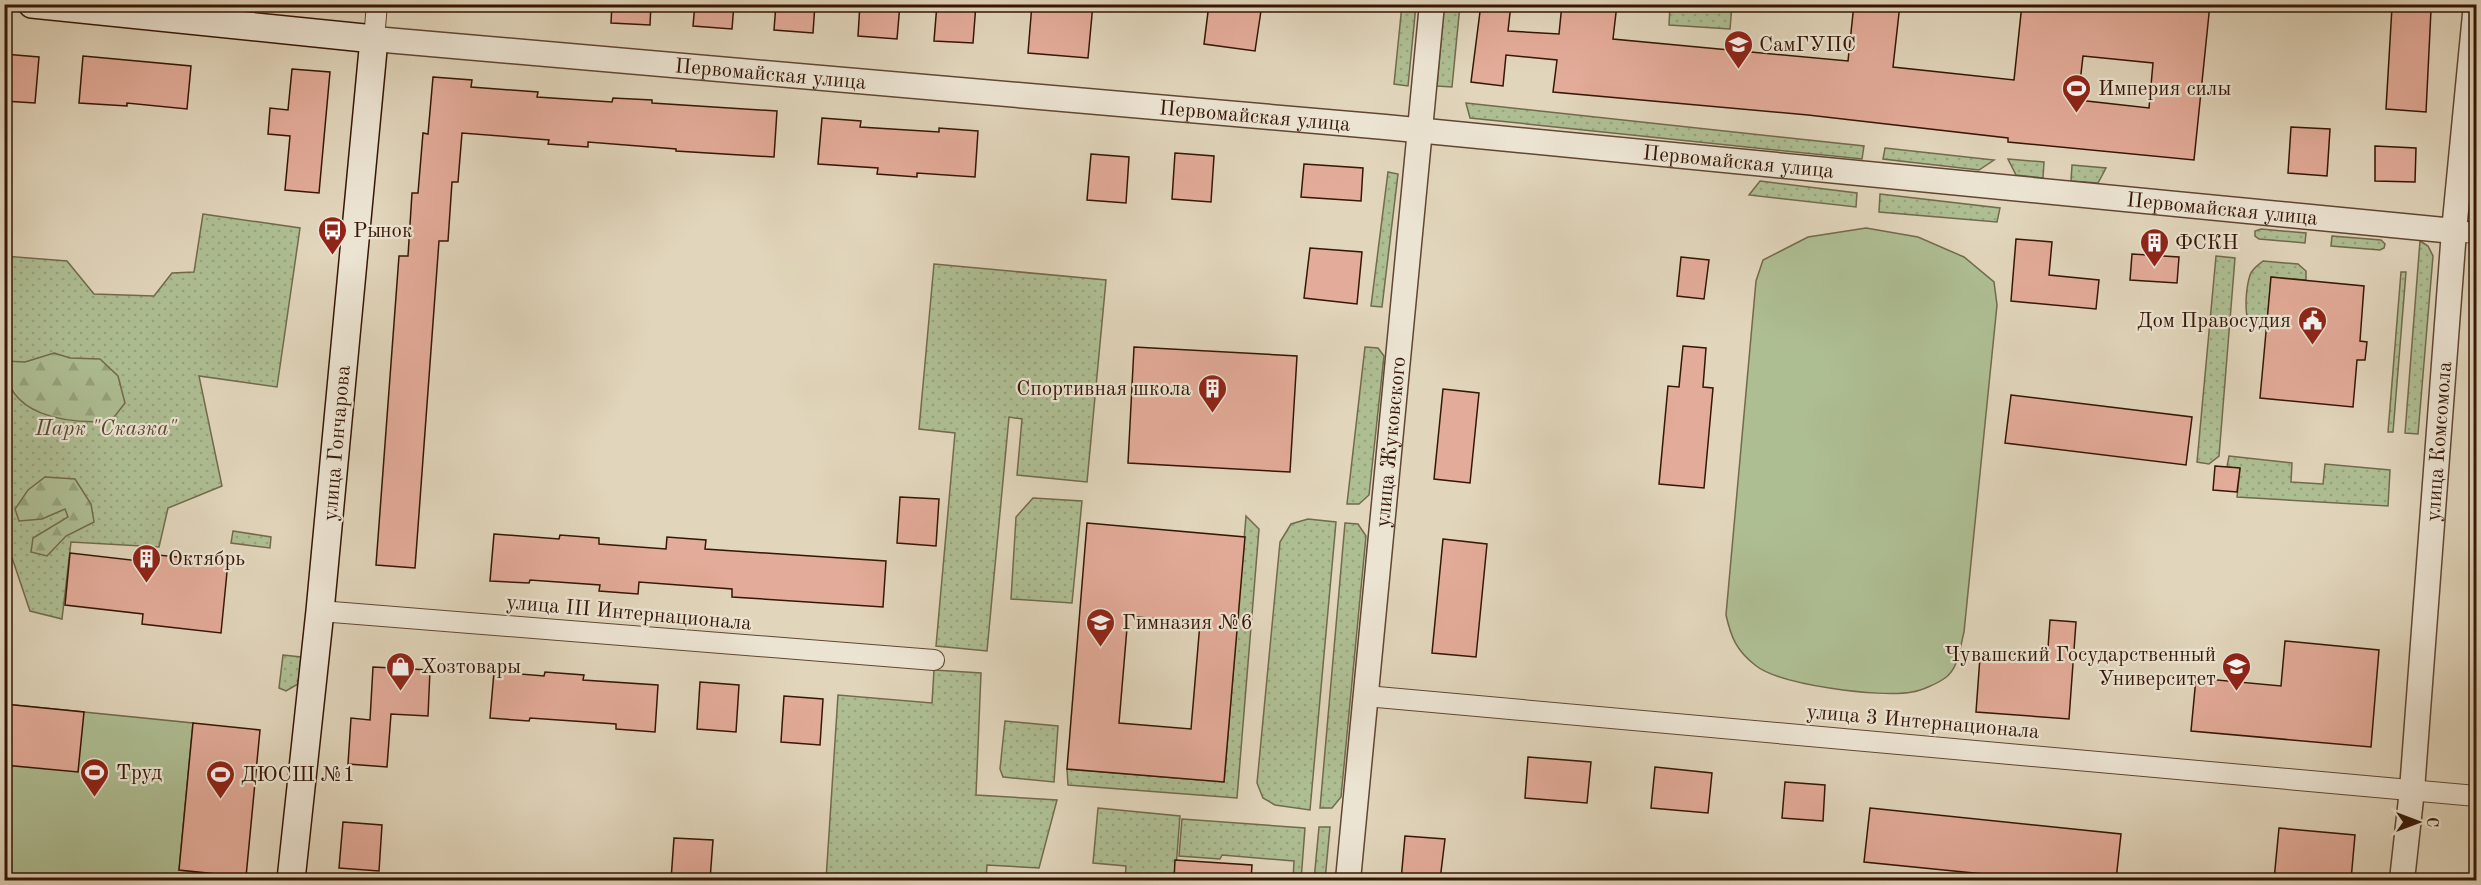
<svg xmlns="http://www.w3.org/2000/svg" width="2481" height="885" viewBox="0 0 2481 885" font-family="'Old Standard TT',serif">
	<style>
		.grass { fill: url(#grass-dots); stroke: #726a4c; stroke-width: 1.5 }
		.forest { fill: url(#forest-firs); stroke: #726a4c; stroke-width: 1.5 }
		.pitch { fill: #aebe93; stroke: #726a4c; stroke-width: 1.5 }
		.building { fill: #e3ab99; stroke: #361605; stroke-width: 1.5; fill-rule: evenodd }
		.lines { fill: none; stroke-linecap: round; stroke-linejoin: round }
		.minor-casing { stroke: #614632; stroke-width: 22 }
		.tertiary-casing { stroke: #614632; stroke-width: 27 }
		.secondary-casing { stroke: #361605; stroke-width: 30 }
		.minor { stroke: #ece4d3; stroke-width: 20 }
		.tertiary { stroke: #ece4d3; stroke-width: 24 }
		.secondary { stroke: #ece4d3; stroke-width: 27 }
		.labels { text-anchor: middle; stroke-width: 4.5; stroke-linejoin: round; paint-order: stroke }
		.poi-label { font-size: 21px; fill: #361605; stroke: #ece4d3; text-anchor: start }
		.street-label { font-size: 21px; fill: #361605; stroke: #ece4d3 }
		.park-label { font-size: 21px; font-style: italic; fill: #5a4830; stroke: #ece4d3 }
	</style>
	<defs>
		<pattern id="grass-dots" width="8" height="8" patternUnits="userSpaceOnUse" patternTransform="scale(1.5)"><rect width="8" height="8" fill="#aebe93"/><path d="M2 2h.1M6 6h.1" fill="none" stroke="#96a37d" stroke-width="1.8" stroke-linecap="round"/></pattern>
		<pattern id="forest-firs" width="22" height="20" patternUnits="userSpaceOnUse" patternTransform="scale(1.5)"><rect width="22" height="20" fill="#aebe93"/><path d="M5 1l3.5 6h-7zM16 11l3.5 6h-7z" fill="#96a37d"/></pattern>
	</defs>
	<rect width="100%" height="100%" fill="#e1d5bb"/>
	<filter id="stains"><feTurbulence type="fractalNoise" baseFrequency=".00333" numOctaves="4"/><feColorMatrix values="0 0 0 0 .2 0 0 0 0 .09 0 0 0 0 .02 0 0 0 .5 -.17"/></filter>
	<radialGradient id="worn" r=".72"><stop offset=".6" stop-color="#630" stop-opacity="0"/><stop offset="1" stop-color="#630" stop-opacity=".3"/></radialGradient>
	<g class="grass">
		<polygon points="1402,5 1416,5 1408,86 1394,84"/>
		<polygon points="1444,5 1460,5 1452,87 1437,86"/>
		<polygon points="1670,5 1732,5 1730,29 1669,25"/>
		<polygon points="1466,103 1864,146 1862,159 1470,118"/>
		<polygon points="1885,148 1994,160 1979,170 1883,159"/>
		<polygon points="2008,159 2044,162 2043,178 2016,175"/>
		<polygon points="2072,165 2106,168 2098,183 2071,181"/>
		<polygon points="1388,172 1398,174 1382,307 1371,306"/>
		<polygon points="1760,181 1857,193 1856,207 1749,195"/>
		<polygon points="1880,194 2000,208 1997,222 1879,212"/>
		<polygon points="203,214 300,228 277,387 199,376 222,486 168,508 159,547 71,542 62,619 30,611 5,537 4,256 67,261 94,294 154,296 172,273 194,272"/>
		<polygon points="2261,229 2306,233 2305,243 2259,239 2255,236 2255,231"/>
		<polygon points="2332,236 2381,240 2385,244 2384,248 2380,250 2331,246"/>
		<polygon points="2420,241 2428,246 2433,256 2418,434 2405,433"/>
		<polygon points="2216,256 2235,258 2219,456 2209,464 2197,462"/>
		<path d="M2263 261 2298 264 2306 271V280L2271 277 2267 327 2249 323C2244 311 2246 288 2250 275 2252 269 2258 265 2263 261Z"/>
		<polygon points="934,264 1106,280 1087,482 1017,475 1022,419 1009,417 987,651 936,646 955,433 919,429"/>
		<polygon points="2401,272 2406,272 2393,432 2388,432"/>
		<polygon points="1365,347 1378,348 1384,356 1369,495 1359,504 1347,504"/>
		<polygon points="2229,456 2292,463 2291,482 2323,484 2325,464 2390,470 2388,506 2237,497 2240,469 2227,467"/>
		<polygon points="1033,498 1082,501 1072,603 1011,599 1016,517"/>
		<polygon points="1246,516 1259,529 1237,798 1068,785 1067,769 1224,782"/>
		<polygon points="1308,519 1336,522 1310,810 1275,805 1263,798 1257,783 1280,542 1291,524"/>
		<polygon points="1345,523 1358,524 1366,536 1341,797 1332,808 1320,808"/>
		<polygon points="233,531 271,537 270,548 231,543"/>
		<polygon points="283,655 301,657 298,684 286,691 279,688"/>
		<polygon points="934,670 981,673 976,795 1057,800 1039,868 987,865 986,880 826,880 838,695 932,703"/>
		<polygon points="1005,721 1058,726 1054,782 1003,777 1000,769"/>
		<polygon points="1098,808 1180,816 1175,880 1125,880 1126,866 1093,863"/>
		<polygon points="1182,819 1305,828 1301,880 1293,880 1294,861 1222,855 1220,859 1179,856"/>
		<polygon points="1319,827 1330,827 1325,880 1314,880"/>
	</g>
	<g class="forest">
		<path d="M54 353 70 358 100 359 118 376 125 403 111 421C68 424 4 417 5 361L25 362Z"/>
		<polygon points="45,477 75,479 91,504 94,522 66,536 47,556 31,552 33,538 68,517 65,509 42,519 19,521 15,509 28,490"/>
	</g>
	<g class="pitch">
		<path d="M1866 228 1918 237 1964 257 1994 282 1997 305 1964 632C1960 647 1959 668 1945 678 1938 683 1921 691 1912 692 1881 698 1779 685 1755 665 1736 650 1731 637 1726 615L1756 281 1763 260 1808 237Z"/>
		<polygon points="4,704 193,723 179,870 246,877 246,880 5,880"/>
	</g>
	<g class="building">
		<polygon points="612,4 651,4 650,25 611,23"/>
		<polygon points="695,4 734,4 732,29 693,26"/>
		<polygon points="776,4 815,4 813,33 774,30"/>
		<polygon points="860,4 900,4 897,39 858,36"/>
		<polygon points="937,4 976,4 973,43 934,41"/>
		<polygon points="1032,4 1093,4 1088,58 1028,53"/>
		<polygon points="1209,4 1262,4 1255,51 1204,44"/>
		<path d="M1481 4H1511L1508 31 1559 34 1562 4H1617L1613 39 1848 61 1854 4H1900L1893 67 2014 80 2022 4H2210L2194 160 2008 142V138L1808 115 1553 92 1557 60 1506 55 1503 86 1471 82ZM2083 56 2153 63 2149 108 2078 100Z"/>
		<polygon points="2392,7 2431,10 2426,112 2386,109"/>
		<polygon points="4,54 39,57 35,103 4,101"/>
		<polygon points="83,56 191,66 187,109 127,103 127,106 79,103"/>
		<polygon points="292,69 330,72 319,193 285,190 290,136 268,134 270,108 288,110"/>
		<polygon points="433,77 472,80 471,87 538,92 537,97 612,102 613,98 652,100 652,103 777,111 774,157 676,151 676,149 588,142 588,147 548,144 549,140 462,133 458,182 452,182 448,241 439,241 415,568 376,565 399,256 408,256 412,193 418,193 423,133 428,134"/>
		<polygon points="822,118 861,121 860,127 939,132 939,128 978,131 975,177 917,173 917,177 877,174 878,168 818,164"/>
		<polygon points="2291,127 2330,129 2327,176 2288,173"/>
		<polygon points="2375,146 2416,148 2415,182 2375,181"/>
		<polygon points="1175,153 1214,156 1211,202 1172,199"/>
		<polygon points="1091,154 1129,157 1126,203 1087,200"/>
		<polygon points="1304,164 1363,168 1361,201 1301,197"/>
		<polygon points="2016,239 2052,242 2049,275 2099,280 2096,309 2011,301"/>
		<polygon points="1310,248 1362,252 1357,304 1304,298"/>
		<polygon points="2132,254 2179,257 2177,283 2130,280"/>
		<polygon points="1681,257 1709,260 1704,299 1677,296"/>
		<polygon points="2271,277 2364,286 2360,341 2367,342 2365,360 2357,360 2353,407 2260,398"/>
		<polygon points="1683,346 1706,348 1703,387 1713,388 1704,488 1659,484 1668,386 1679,387"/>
		<polygon points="1134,347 1297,356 1290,472 1128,463"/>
		<polygon points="1443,389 1479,393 1470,483 1434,479"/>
		<polygon points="2011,395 2192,417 2186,465 2005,443"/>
		<polygon points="2215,466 2240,468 2237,492 2213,490"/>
		<polygon points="900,497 939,499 936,546 897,543"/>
		<path d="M1087 523 1245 537 1224 782 1067 769ZM1128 616 1200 623 1191 729 1119 723Z"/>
		<polygon points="494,534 559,539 560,535 599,538 599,544 666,549 667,537 706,540 705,549 886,561 883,607 732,597 732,589 639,582 638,594 599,591 600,585 530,580 529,583 490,581"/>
		<polygon points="1443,539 1487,544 1476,657 1432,653"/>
		<polygon points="70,553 148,562 148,554 228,562 221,633 142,624 143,614 65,605"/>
		<polygon points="2050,620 2076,622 2069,719 1976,712 1980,657 2047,662"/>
		<polygon points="2285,641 2379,650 2371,747 2191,731 2196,678 2281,686"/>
		<polygon points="373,667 430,670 428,716 391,714 387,767 348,764 351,718 370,720"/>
		<polygon points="494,672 544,676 545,672 584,675 583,680 658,685 655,732 616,729 616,724 530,718 529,721 490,718"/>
		<polygon points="700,682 739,685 736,732 697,729"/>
		<polygon points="784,696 823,699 820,745 781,742"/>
		<polygon points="4,704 84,712 78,772 4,765"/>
		<polygon points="193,723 260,730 246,877 179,870"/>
		<polygon points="1528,757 1591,762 1587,803 1525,798"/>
		<polygon points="1655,767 1712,773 1708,813 1651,808"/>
		<polygon points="1785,782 1825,785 1823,821 1782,818"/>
		<polygon points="1870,808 2121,834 2116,880 2045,880 1864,862"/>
		<polygon points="343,822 382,825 379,871 339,868"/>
		<polygon points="2279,828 2355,835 2351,880 2274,880"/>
		<polygon points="1405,836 1445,839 1440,880 1401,880"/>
		<polygon points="674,838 713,840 710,880 671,880"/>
		<polygon points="1175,860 1252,865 1251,880 1174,880"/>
	</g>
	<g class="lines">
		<defs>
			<g id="minor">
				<polyline points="374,39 377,4"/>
				<polyline points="2454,231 2476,233"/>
				<polyline points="320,611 934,660"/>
				<polyline points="1366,696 2476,796"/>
			</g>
			<g id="tertiary">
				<path id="s1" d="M374 39 1385 127 2454 231"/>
				<path id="s2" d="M1348 880 1432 4"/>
				<path id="s3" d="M2402 880 2412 790 2454 231 2476 4"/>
			</g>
			<polyline id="secondary" points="32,4 374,39 320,611 291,880"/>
		</defs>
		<use href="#minor" class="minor-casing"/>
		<use href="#tertiary" class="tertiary-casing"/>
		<use href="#secondary" class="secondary-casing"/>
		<use href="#minor" class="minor"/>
		<use href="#tertiary" class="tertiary"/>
		<use href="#secondary" class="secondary"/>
	</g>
	<defs>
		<symbol id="university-pin" viewBox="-11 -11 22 30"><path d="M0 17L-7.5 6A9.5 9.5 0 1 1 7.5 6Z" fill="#8f2418" stroke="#ece4d3"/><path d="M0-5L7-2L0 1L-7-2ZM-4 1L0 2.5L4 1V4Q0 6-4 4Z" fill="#fff"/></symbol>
		<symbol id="stadium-pin" viewBox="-11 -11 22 30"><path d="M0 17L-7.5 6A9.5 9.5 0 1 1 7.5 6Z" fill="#8f2418" stroke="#ece4d3"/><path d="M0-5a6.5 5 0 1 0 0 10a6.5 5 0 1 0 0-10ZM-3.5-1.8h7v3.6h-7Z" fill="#fff"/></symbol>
		<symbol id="bus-pin" viewBox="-11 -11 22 30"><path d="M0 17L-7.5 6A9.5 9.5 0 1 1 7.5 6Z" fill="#8f2418" stroke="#ece4d3"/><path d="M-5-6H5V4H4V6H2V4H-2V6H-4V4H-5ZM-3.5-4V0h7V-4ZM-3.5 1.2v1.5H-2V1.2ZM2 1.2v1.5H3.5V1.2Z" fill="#fff"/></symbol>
		<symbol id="building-pin" viewBox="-11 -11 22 30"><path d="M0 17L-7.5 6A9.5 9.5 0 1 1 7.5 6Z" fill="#8f2418" stroke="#ece4d3"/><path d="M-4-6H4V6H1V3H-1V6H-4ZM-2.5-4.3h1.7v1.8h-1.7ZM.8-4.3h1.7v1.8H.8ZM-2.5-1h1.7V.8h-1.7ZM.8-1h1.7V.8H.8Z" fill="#fff"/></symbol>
		<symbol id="civic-pin" viewBox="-11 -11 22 30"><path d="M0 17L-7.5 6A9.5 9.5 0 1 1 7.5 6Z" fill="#8f2418" stroke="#ece4d3"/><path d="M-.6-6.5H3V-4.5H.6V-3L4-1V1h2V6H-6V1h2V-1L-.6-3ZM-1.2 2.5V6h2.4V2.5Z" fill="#fff"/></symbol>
		<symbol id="school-pin" viewBox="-11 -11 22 30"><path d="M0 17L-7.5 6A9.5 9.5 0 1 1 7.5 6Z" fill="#8f2418" stroke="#ece4d3"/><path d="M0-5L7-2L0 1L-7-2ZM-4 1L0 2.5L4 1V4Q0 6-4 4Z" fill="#fff"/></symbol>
		<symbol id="shop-pin" viewBox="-11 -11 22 30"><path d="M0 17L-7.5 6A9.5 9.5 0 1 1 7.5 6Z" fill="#8f2418" stroke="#ece4d3"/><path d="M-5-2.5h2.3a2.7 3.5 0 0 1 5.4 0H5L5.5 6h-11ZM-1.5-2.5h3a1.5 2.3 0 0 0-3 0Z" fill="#fff"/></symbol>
	</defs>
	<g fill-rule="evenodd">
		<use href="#university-pin" x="1722" y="28" width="33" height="45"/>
		<use href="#stadium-pin" x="2060" y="72" width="33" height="45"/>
		<use href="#bus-pin" x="316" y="214" width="33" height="45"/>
		<use href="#building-pin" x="2138" y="226" width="33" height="45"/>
		<use href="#civic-pin" x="2296" y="304" width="33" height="45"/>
		<use href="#building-pin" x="1196" y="372" width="33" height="45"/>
		<use href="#building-pin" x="130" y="542" width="33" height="45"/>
		<use href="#school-pin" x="1084" y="606" width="33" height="45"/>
		<use href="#shop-pin" x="384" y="650" width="33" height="45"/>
		<use href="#university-pin" x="2220" y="650" width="33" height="45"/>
		<use href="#stadium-pin" x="78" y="756" width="33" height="45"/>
		<use href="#stadium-pin" x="204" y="758" width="33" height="45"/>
	</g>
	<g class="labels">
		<g class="poi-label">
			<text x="1759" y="51">СамГУПС</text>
			<text x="2098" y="95">Империя силы</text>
			<text x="353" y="237">Рынок</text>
			<text x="2175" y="249">ФСКН</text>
			<text x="2291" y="327" text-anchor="end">Дом Правосудия</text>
			<text x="1191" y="395" text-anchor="end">Спортивная школа</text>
			<text x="168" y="565">Октябрь</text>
			<text x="1122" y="629">Гимназия №6</text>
			<text x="2216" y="661" text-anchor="end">Чувашский Государственный<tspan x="2216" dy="24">Университет</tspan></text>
			<text x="421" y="673">Хозтовары</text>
			<text x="116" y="779">Труд</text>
			<text x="241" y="781">ДЮСШ №1</text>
		</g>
		<g class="street-label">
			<text dy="7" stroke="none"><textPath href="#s1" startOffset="398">Первомайская улица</textPath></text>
			<text dy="7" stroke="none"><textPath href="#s1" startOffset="884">Первомайская улица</textPath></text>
			<text dy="7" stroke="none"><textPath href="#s1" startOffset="1370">Первомайская улица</textPath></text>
			<text dy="7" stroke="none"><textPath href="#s1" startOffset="1856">Первомайская улица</textPath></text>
			<text dy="7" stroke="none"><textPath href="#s3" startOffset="440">улица Комсомола</textPath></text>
			<text transform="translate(336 443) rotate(-85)" y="7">улица Гончарова</text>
			<text dy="7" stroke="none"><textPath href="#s2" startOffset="440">улица Жуковского</textPath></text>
			<text transform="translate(629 612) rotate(5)" y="7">улица III Интернационала</text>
			<text transform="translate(1923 721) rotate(5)" y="7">улица 3 Интернационала</text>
		</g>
		<g class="park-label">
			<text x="106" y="435">Парк "Сказка"</text>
		</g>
	</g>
	<rect width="2481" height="885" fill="none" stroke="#e1d5bb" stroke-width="24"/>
	<rect x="6" y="6" width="2469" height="873" fill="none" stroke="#361605" stroke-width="3"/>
	<rect x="12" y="12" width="2457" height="861" fill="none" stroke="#361605" stroke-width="1.5"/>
	<g transform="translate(2418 822) rotate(90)" stroke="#ece4d3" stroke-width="4.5" paint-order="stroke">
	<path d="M0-4.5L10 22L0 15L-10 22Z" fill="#361605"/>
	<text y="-9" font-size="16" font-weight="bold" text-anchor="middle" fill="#361605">С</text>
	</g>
	<rect width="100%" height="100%" filter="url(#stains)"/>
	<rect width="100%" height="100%" fill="url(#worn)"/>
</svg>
